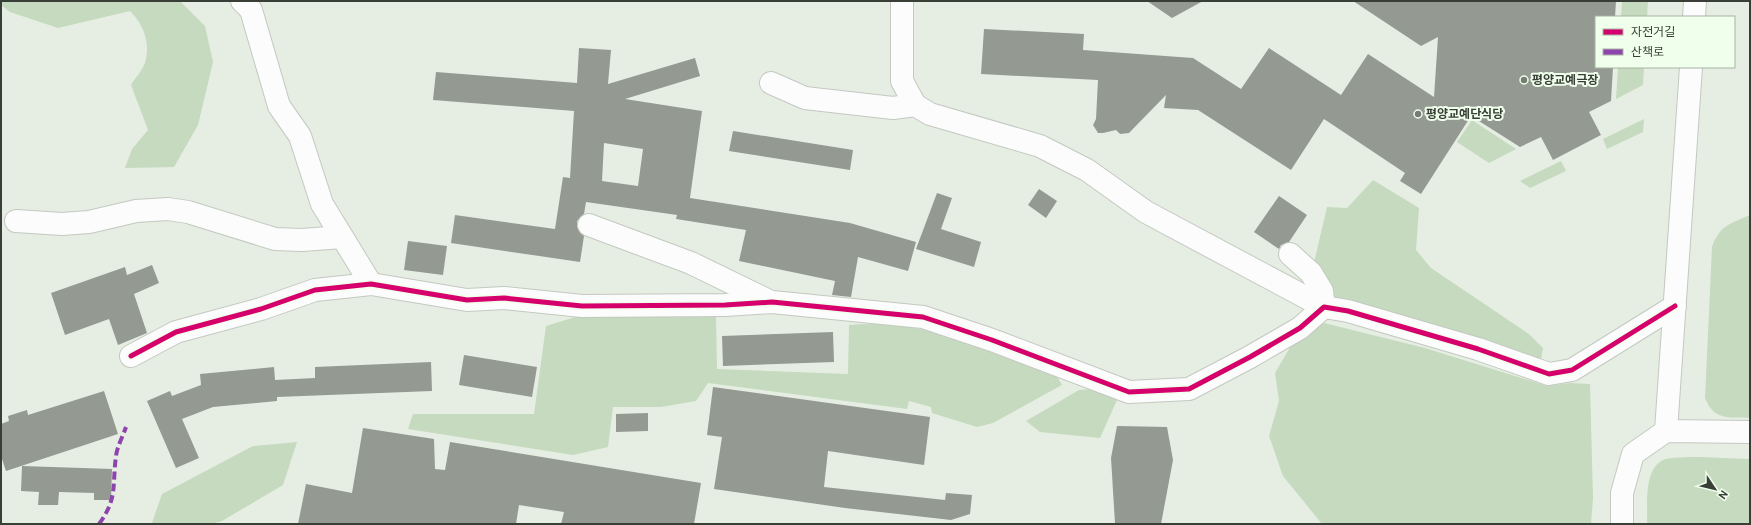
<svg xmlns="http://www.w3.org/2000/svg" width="1751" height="525" viewBox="0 0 1751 525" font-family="Overpass,'Noto Sans KR',sans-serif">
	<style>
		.green { fill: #c5dabe }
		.building { fill: #949992; fill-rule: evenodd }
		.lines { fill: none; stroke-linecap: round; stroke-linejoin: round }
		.minor-casing { stroke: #c3c9c1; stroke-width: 24 }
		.minor { stroke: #fbfcfb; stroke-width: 22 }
		.quiet { stroke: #8e44ad; stroke-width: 4; stroke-dasharray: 8 4; stroke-linecap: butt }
		.cycleway-casing { stroke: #f0ffec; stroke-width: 8 }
		.cycleway { stroke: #d6006c; stroke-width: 5 }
		.poi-dot { fill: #767c73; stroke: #f0ffec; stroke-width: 1.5 }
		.labels { text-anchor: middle; stroke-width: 4; stroke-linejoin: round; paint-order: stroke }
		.poi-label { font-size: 12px; font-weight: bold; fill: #393e37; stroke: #f0ffec; text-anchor: start }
	</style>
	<rect width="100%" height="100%" fill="#e6eee3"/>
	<g class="green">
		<path d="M1 1H180L205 26 213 62 198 125 174 167 125 168 132 149 148 130 131 85C135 78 142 71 145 63 151 44 144 25 130 11L58 28 10 12 1 5Z"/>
		<polygon points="1622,1 1648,1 1647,17 1621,17"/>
		<polygon points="1618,67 1644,67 1643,85 1616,99"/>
		<polygon points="1644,119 1643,132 1607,149 1603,139"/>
		<polygon points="1472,120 1516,149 1489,163 1457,142"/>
		<polygon points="1561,161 1566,171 1530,188 1520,181"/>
		<polygon points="1373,180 1419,208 1416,250 1431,268 1529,334 1543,348 1541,359 1337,300 1313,267 1327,207 1347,208"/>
		<path d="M1750 215V418C1729 417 1714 421 1705 398L1712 247C1720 225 1730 224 1750 215Z"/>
		<path d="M585 314 716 316 717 369 848 374 849 325C921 318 988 348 1055 373L1062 385 993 423 977 427 932 413 931 407 909 401 907 409 708 383 696 401 661 407H613L608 447 573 455 408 429 413 414H534L546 326Z"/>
		<polygon points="1324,323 1425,348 1547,386 1570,383 1590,384 1593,498 1591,524 1322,524 1283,476 1269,436 1279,401 1275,373 1295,339"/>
		<polygon points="1092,389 1117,400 1100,438 1040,432 1026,421 1079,390"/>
		<polygon points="297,442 283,485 222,521 211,524 152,523 162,494 253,446"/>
		<path d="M1700 457 1750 459V524H1647C1648 506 1643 470 1663 460 1670 457 1691 457 1700 457Z"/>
	</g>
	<g class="building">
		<polygon points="1147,1 1203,1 1172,18"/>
		<polygon points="1353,1 1616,1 1615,17 1596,17 1596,67 1613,67 1611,101 1589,112 1601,135 1553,160 1541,137 1520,147 1471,116 1421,194 1400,181 1405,173 1324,119 1291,170 1198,110 1164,108 1166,95 1129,133 1120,134 1116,130 1103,133 1098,133 1093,125 1096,119 1098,80 981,74 984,29 1084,34 1083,50 1193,58 1241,89 1269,48 1341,95 1368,54 1434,97 1438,37 1421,46"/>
		<path d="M579 48 611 50 608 84 695 58 700 76 625 99 702 111 690 198 850 223 916 242 908 271 858 257 851 297 832 295 835 281 739 261 746 230 676 219 677 215 586 202 584 214 577 221V227L584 236 580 262 451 243 455 215 555 229 563 177 570 178 574 111 433 100 436 72 577 83ZM604 143 643 149 638 186 602 181Z"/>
		<polygon points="733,131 853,150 850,170 729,151"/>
		<polygon points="1039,189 1057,201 1046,218 1028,205"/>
		<polygon points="937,193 952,198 941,229 981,242 974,267 916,249"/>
		<polygon points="1279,196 1307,215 1289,242 1281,245 1279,249 1254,232"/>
		<polygon points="408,241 447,246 443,275 404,270"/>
		<polygon points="152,265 159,283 134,294 147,333 118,345 109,319 65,335 51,293 125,267 127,275"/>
		<polygon points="833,332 834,362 723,366 722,336"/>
		<polygon points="464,355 537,367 532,397 459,385"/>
		<polygon points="431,362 432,391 277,397 277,401 213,407 182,419 199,458 176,468 147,401 170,391 172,396 201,385 200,374 274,367 275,380 315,378 315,367"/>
		<polygon points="713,387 930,417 924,465 828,451 824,487 945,500 946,493 972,495 970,514 951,520 845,508 714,489 722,437 707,435"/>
		<polygon points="104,391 118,434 6,471 1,456 1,424 9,421 8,416 27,410 28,415"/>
		<polygon points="648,413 648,431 616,432 616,414"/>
		<polygon points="1117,426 1167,427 1173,460 1161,524 1115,523 1111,458"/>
		<polygon points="363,428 434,439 435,469 445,470 450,442 701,483 694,524 561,524 564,512 519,505 516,524 298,524 306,484 352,493"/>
		<polygon points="22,466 112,469 111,500 94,500 94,493 59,492 58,505 38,505 39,492 21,491"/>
	</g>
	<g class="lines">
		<defs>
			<g id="minor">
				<polyline points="242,1 251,10 279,106 300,136 322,204 371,284"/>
				<polyline points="902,1 902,81 915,105"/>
				<polyline points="1694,17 1695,1"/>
				<polyline points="771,83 805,98 893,108 915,105 930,114 1040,146 1087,170 1146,212 1324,307"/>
				<polyline points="16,221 62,224 89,222 136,211 168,209 188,212 275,239 302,240 342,237"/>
				<polyline points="589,225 691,263 771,302"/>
				<polyline points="1290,254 1311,273 1322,291 1324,307"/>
				<polyline points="131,356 176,332 261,309 315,290 371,284 467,300 504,298 582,306 725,305 772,302 923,317 992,340 1129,392 1189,389 1250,357 1300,328 1324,307 1348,311 1478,349 1549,374 1572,370 1675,306"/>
				<polyline points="1666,431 1691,67"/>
				<polyline points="1622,524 1622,493 1633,454 1666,431 1750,432"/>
			</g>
		</defs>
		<use href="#minor" class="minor-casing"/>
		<use href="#minor" class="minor"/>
		<path class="quiet" d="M99 524C118 498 112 486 116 456 117 447 123 436 126 427"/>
		<defs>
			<polyline id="cycleway" points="131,356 176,332 261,309 315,290 371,284 467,300 504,298 582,306 725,305 772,302 923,317 992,340 1129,392 1189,389 1250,357 1300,328 1324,307 1348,311 1478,349 1549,374 1572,370 1675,306"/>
		</defs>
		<use href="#cycleway" class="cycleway-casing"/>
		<use href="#cycleway" class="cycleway"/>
	</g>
	<g class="poi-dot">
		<circle cx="1524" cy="80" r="4"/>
		<circle cx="1418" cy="114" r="4"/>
	</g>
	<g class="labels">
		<g class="poi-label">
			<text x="1532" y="84">평양교예극장</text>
			<text x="1426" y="118">평양교예단식당</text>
		</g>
	</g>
	<rect width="1751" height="525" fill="none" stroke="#393e37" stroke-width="4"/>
	<rect x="1595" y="16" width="140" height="52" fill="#f0ffec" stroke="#a7b2a4"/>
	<rect x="1603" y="29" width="20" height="6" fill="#d6006c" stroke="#a7b2a4"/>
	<text x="1631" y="36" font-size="12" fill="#393e37">자전거길</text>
	<rect x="1603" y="49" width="20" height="6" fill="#8e44ad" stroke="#a7b2a4"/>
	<text x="1631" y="56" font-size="12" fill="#393e37">산책로</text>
	<g transform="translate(1715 489) rotate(125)" stroke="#f0ffec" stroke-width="3" paint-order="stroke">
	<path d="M0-3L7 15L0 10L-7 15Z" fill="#393e37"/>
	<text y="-6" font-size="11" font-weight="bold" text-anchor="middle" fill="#393e37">N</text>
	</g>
</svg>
